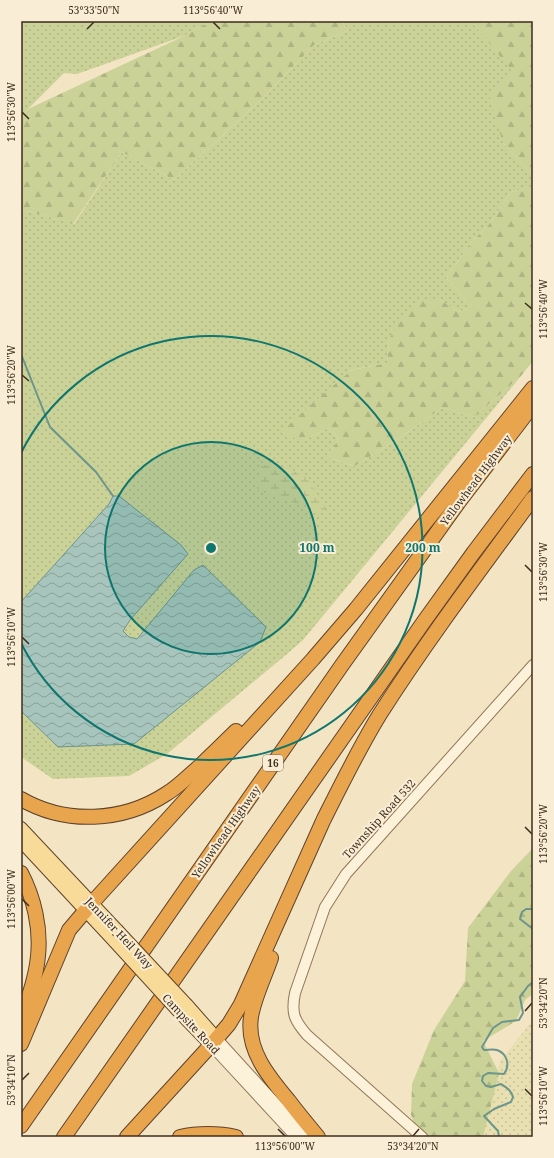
<svg xmlns="http://www.w3.org/2000/svg" width="554" height="1158" viewBox="0 0 554 1158" font-family="'Noto Serif',serif">
	<style>
		.farmland { fill: url(#farmland-dots) }
		.grass { fill: url(#grass-dots) }
		.forest { fill: url(#forest-firs) }
		.wetland { fill: url(#wetland-marsh) }
		.water { fill: url(#water-waves); stroke: #6c958b }
		.lines { fill: none; stroke-linecap: round; stroke-linejoin: round }
		.stream { stroke: #6c958b; stroke-width: 2 }
		.minor-casing { stroke: #907658; stroke-width: 12 }
		.major-casing { stroke: #5d432d; stroke-width: 14 }
		.highway-casing { stroke: #5d432d; stroke-width: 16 }
		.minor { stroke: #fcf1d9; stroke-width: 10 }
		.major { stroke: #f9db99; stroke-width: 12 }
		.highway { stroke: #e9a44e; stroke-width: 14 }
		.major-bridge-casing { stroke: #5d432d; stroke-width: 14; stroke-linecap: butt }
		.major-bridge { stroke: #f9db99; stroke-width: 12 }
		.ticks { fill: none; stroke: #3e2d1e; stroke-width: 1.5 }
		.ring { fill: none; stroke: #0f766e; stroke-width: 2 }
		.labels { text-anchor: middle; stroke-width: 4; stroke-linejoin: round; paint-order: stroke }
		.shield { fill: #f9eed5; stroke: #766755; stroke-width: 1 }
		.shield-label { font-size: 10px; font-weight: bold; fill: #3e2d1e }
		.street-label { font-size: 11px; fill: #3e2d1e; stroke: #f9eed5 }
		.centre { fill: #0f766e; stroke: #f9eed5; stroke-width: 2 }
		.ring-label { font-size: 12px; text-anchor: middle; font-weight: bold; fill: #0f766e; stroke: #f9eed5; stroke-width: 4; stroke-linejoin: round; paint-order: stroke }
		.neatline { fill: none; stroke: #3e2d1e; stroke-width: 1.5 }
		.ticks-label { font-size: 10px; text-anchor: middle; fill: #3e2d1e }
	</style>
	<defs>
		<pattern id="farmland-dots" width="8" height="8" patternUnits="userSpaceOnUse"><rect width="8" height="8" fill="#e9e0b1"/><path d="M2 2h.1M6 6h.1" fill="none" stroke="#c9c098" stroke-width="1.8" stroke-linecap="round"/></pattern>
		<pattern id="grass-dots" width="8" height="8" patternUnits="userSpaceOnUse"><rect width="8" height="8" fill="#cbd297"/><path d="M2 2h.1M6 6h.1" fill="none" stroke="#afb582" stroke-width="1.8" stroke-linecap="round"/></pattern>
		<pattern id="forest-firs" width="22" height="20" patternUnits="userSpaceOnUse"><rect width="22" height="20" fill="#cbd297"/><path d="M5 1l3.5 6h-7zM16 11l3.5 6h-7z" fill="#afb582"/></pattern>
		<pattern id="wetland-marsh" width="20" height="14" patternUnits="userSpaceOnUse"><rect width="20" height="14" fill="#cbd297"/><path d="M1 5h8M5 5V1M11 12h8M15 12V8" fill="none" stroke="#afb582"/></pattern>
		<pattern id="water-waves" width="16" height="10" patternUnits="userSpaceOnUse"><rect width="16" height="10" fill="#a7c5bc"/><path d="M0 5q4-4 8 0t8 0" fill="none" stroke="#89a098"/></pattern>
	</defs>
	<rect width="100%" height="100%" fill="#f3e5c4"/>
	<polygon class="farmland" points="533,1020 533,1137 482,1137 500,1061"/>
	<g class="grass">
		<polygon points="21,21 211,21 184,36 77,74 64,73 28,109 21,115"/>
		<polygon points="341,21 471,21 514,72 503,143 533,176 533,186 511,192 487,227 472,241 446,278 471,306 459,312 439,299 389,341 387,363 351,370 303,441 328,428 339,439 326,457 355,466 395,441 442,408 474,417 521,376 303,640 287,654 167,754 129,776 53,779 21,757 21,711 59,747 203,565 194,570 137,639 129,637 123,631 130,620 188,554 113,496 109,504 21,602 21,209 74,224 122,152 174,180 263,98 314,45 349,30"/>
	</g>
	<g class="forest">
		<polygon points="211,21 341,21 349,30 314,45 263,98 174,180 122,152 73,224 21,209 21,115 28,109 184,36"/>
		<polygon points="471,21 533,21 533,176 503,143 489,94 513,72"/>
		<polygon points="533,186 533,361 521,376 474,417 442,408 395,441 355,466 326,457 339,439 328,428 303,441 280,433 314,402 352,370 387,363 389,341 396,323 417,301 439,299 459,312 471,306 446,278 472,241 487,227 511,192"/>
		<polygon points="533,848 533,994 525,1000 516,1021 483,1041 499,1073 483,1137 419,1137 411,1115 412,1084 434,1030 465,981 468,928 511,871"/>
	</g>
	<polygon class="wetland" points="272,464 305,475 326,508 326,513 308,508 257,490 259,466"/>
	<polygon class="water" points="113,496 119,496 181,545 188,554 130,620 123,631 129,637 137,639 194,570 203,565 266,627 260,642 134,744 58,747 21,711 21,602 109,504"/>
	<g class="lines">
		<g class="stream">
			<polyline points="21,354 50,427 96,472 113,496"/>
			<polyline points="533,909 526,909 522,912 520,919 533,929"/>
			<path d="M499 1137 498 1131 484 1116 494 1109 511 1102 513 1097C511 1090 507 1088 501 1084L491 1087 486 1086 482 1081 483 1076 488 1073 504 1074C510 1066 508 1054 497 1050 493 1049 488 1050 484 1050L482 1047 493 1028 502 1022 519 1020 523 1013 520 997 528 986 533 982"/>
		</g>
		<defs>
			<g id="minor">
				<polyline points="217,1039 306,1137"/>
				<polyline points="211,1045 296,1137"/>
				<path d="M422 1137 307 1035C294 1020 291 1013 295 993L325 907 346 874 533 665"/>
			</g>
			<g id="major">
				<polyline points="21,828 117,930"/>
				<polyline points="21,841 115,942"/>
				<polyline points="187,1005 217,1039"/>
				<polyline points="181,1014 211,1045"/>
			</g>
			<g id="highway">
				<path d="M21 799C66 825 123 822 166 794 178 787 188 776 199 767 211 755 224 743 236 731"/>
				<path d="M21 873C34 898 41 928 38 956 36 978 28 999 21 1019"/>
				<path d="M271 958C265 976 254 998 251 1017 246 1050 269 1077 289 1101 298 1113 308 1125 318 1137"/>
				<polyline points="21,1044 69,930 92,903 313,659 356,609 533,388"/>
				<polyline points="21,1126 342,665 458,503 533,405"/>
				<polyline points="64,1137 425,620 474,552 533,474"/>
				<path d="M127 1137 211 1045 229 1024 241 1004 323 821C341 785 359 748 380 714 428 639 481 569 533 498"/>
				<path d="M180 1137C197 1133 219 1133 236 1137"/>
			</g>
		</defs>
		<use href="#minor" class="minor-casing"/>
		<use href="#major" class="major-casing"/>
		<use href="#highway" class="highway-casing"/>
		<use href="#minor" class="minor"/>
		<use href="#major" class="major"/>
		<use href="#highway" class="highway"/>
		<defs>
			<g id="major-bridge">
				<polyline points="117,930 187,1005"/>
				<polyline points="115,942 181,1014"/>
			</g>
		</defs>
		<use href="#major-bridge" class="major-bridge-casing"/>
		<use href="#major-bridge" class="major-bridge"/>
	</g>
	<path class="ticks" d="M213 22 220 29M87 29 94 22M22 112 29 119M525 303 532 309M22 375 29 381M525 565 532 572M22 637 29 644M525 827 532 834M22 899 29 906M525 1011 532 1003M22 1080 29 1073M525 1089 532 1096M278 1129 285 1136M413 1136 419 1129"/>
	<circle cx="211" cy="548" r="106" fill="#0f766e" fill-opacity=".12"/>
	<g class="ring">
		<circle cx="211" cy="548" r="106"/>
		<path d="M21 453A212 212 0 1 1 21 643"/>
	</g>
	<g class="labels">
		<rect class="shield" x="263" y="755" width="20" height="16" rx="3"/>
		<g class="shield-label">
			<text x="273" y="767">16</text>
		</g>
		<g class="street-label">
			<text transform="translate(476 480) rotate(-53)" y="4">Yellowhead Highway</text>
			<text transform="translate(379 819) rotate(-48)" y="4">Township Road 532</text>
			<text transform="translate(226 832) rotate(-55)" y="4">Yellowhead Highway</text>
			<text transform="translate(119 933) rotate(47)" y="4">Jennifer Heil Way</text>
			<text transform="translate(191 1024) rotate(47)" y="4">Campsite Road</text>
		</g>
	</g>
	<circle cx="211" cy="548" r="6" class="centre"/>
	<g class="ring-label">
		<text x="317" y="552">100 m</text>
		<text x="423" y="552">200 m</text>
	</g>
	<rect width="554" height="1158" fill="none" stroke="#f9eed5" stroke-width="44"/>
	<rect x="22" y="22" width="510" height="1114" class="neatline"/>
	<g class="ticks-label">
		<text x="94" y="14">53°33'50"N</text>
		<text x="213" y="14">113°56'40"W</text>
		<text transform="translate(11 112) rotate(-90)" y="4">113°56'30"W</text>
		<text transform="translate(543 309) rotate(-90)" y="4">113°56'40"W</text>
		<text transform="translate(11 375) rotate(-90)" y="4">113°56'20"W</text>
		<text transform="translate(543 572) rotate(-90)" y="4">113°56'30"W</text>
		<text transform="translate(11 637) rotate(-90)" y="4">113°56'10"W</text>
		<text transform="translate(543 834) rotate(-90)" y="4">113°56'20"W</text>
		<text transform="translate(11 899) rotate(-90)" y="4">113°56'00"W</text>
		<text transform="translate(543 1003) rotate(-90)" y="4">53°34'20"N</text>
		<text transform="translate(11 1080) rotate(-90)" y="4">53°34'10"N</text>
		<text transform="translate(543 1096) rotate(-90)" y="4">113°56'10"W</text>
		<text x="285" y="1150">113°56'00"W</text>
		<text x="413" y="1150">53°34'20"N</text>
	</g>
</svg>
